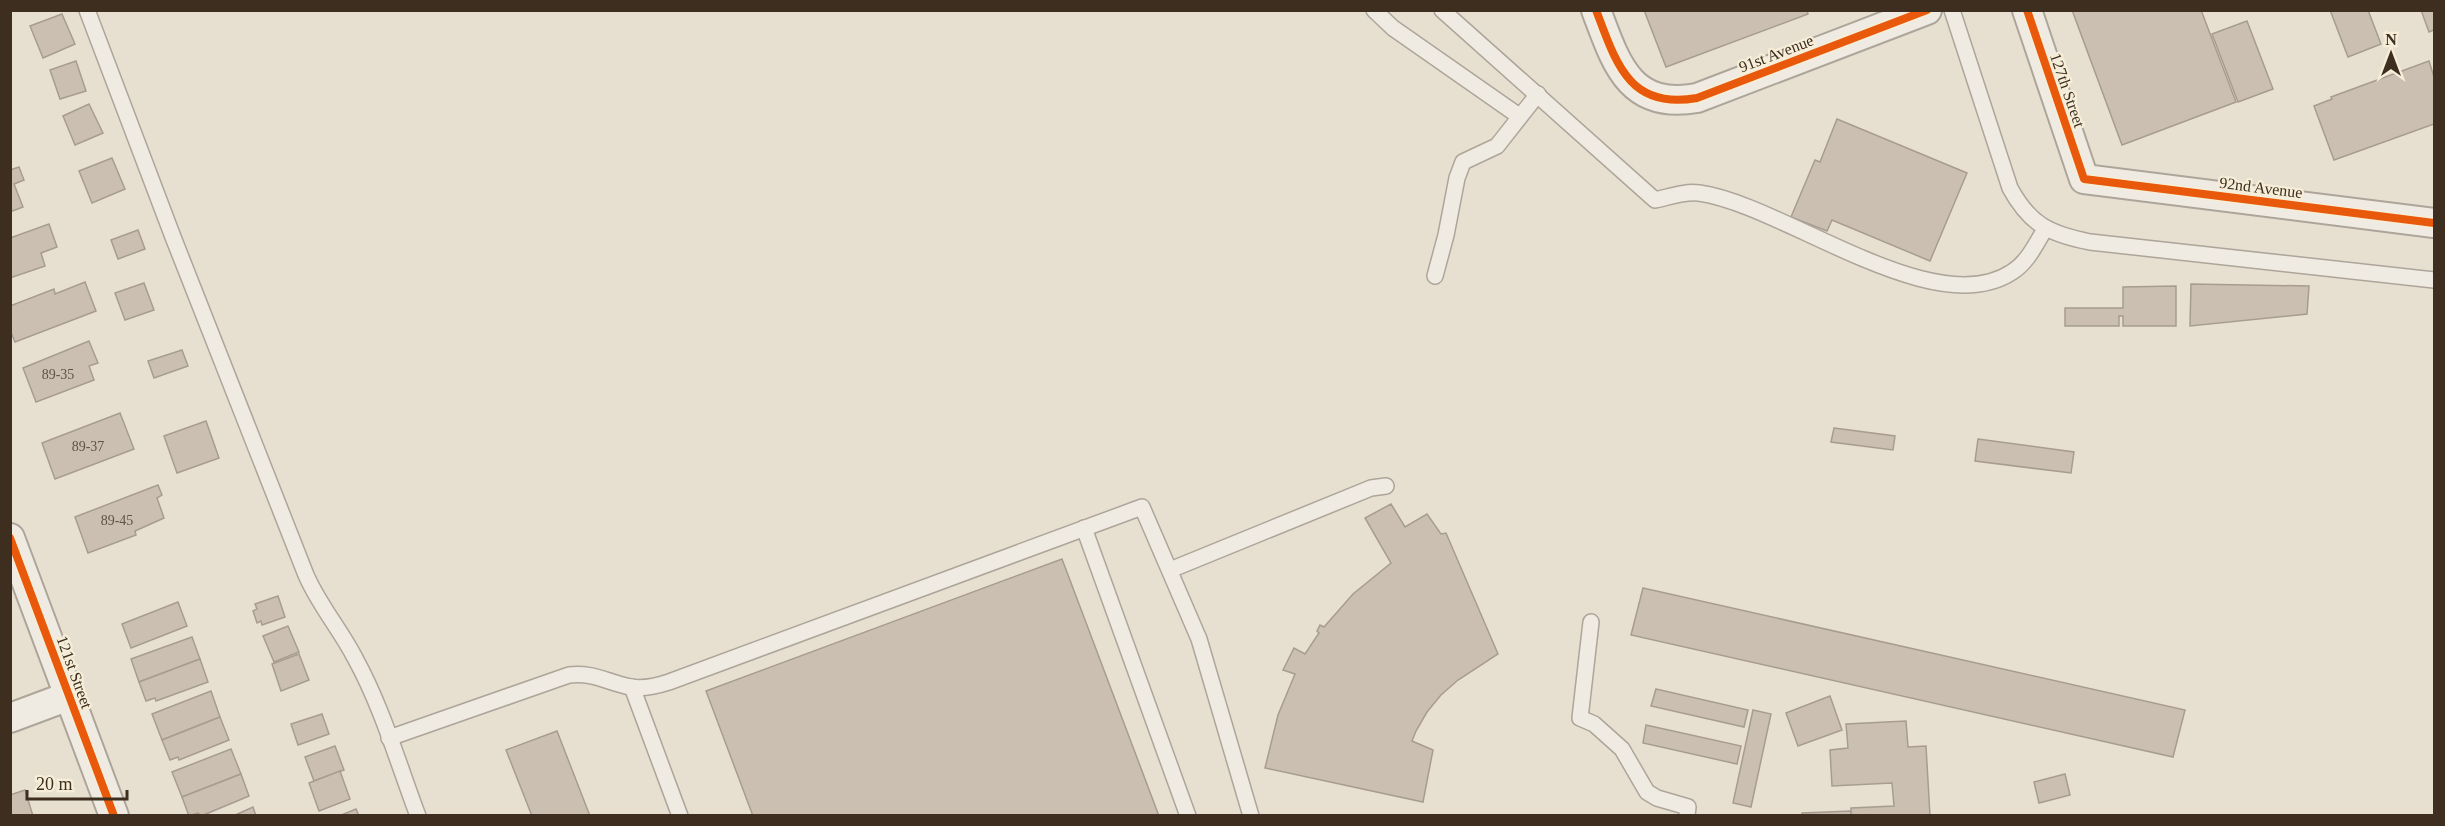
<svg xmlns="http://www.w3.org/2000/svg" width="2445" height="826" viewBox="0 0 2445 826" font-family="'Times New Roman',serif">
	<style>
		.building { fill: #cbbfb2; stroke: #a89c90; stroke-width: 1.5 }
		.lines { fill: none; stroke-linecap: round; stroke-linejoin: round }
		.service-casing { stroke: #ada599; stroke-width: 18 }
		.minor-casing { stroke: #ada599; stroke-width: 32 }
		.service { stroke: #efebe3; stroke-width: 15 }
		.minor { stroke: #efebe3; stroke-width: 28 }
		.cycleway-casing { stroke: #f7eed8; stroke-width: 11 }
		.cycleway { stroke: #e8590c; stroke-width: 8 }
		.labels { text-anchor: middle; stroke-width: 4.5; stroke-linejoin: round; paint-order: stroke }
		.number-label { font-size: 14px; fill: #605244 }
		.street-label { font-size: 16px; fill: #3d2e20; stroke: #f7eed8 }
	</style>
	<rect width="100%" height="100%" fill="#e7e0d1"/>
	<g class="building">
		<polygon points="1644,10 1807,10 1808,14 1666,67"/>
		<polygon points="2072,10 2201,10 2236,102 2122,145"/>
		<polygon points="2330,10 2368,10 2381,44 2348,57"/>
		<polygon points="2421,10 2434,10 2434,30 2429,32"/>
		<polygon points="62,14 75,44 43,58 30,26"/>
		<polygon points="2247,21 2273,89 2238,102 2212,34"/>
		<polygon points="76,61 86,91 60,99 50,70"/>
		<polygon points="2429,61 2434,77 2434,124 2334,160 2314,106 2332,99 2331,97"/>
		<polygon points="89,104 103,133 75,145 63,116"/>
		<polygon points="1837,119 1967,173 1930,261 1832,220 1827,231 1791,217 1815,160 1820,162"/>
		<polygon points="112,158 125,189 92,203 79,171"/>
		<polygon points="19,167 24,180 14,184 23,207 10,212 10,170"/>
		<polygon points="49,224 57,247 41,253 45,266 10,278 10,238"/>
		<polygon points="138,230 145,249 118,259 111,240"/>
		<polygon points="85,282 96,311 15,342 10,330 10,306 54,289 55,294"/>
		<polygon points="144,283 154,310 125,320 115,293"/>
		<polygon points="2191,284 2309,286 2307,314 2190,326"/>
		<polygon points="2176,286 2176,326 2123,326 2123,316 2119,316 2119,326 2065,326 2065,308 2123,308 2123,287"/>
		<polygon points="89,341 98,363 89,366 94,380 36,402 23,368"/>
		<polygon points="182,350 188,366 154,378 148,361"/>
		<polygon points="120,413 134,449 55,479 42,443"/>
		<polygon points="206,421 219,458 177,473 164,436"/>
		<polygon points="1834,428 1895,436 1893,450 1831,442"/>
		<polygon points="1978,439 2074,452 2071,473 1975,461"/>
		<polygon points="158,485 162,495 157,498 164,518 135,531 136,535 88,553 75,517"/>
		<polygon points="1391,504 1405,527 1427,514 1441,534 1446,533 1498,654 1458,680 1441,695 1427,712 1416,731 1412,741 1433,750 1423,802 1265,768 1278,715 1295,674 1283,670 1294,648 1305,654 1319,633 1317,631 1320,625 1324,627 1353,594 1391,563 1365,518"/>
		<polygon points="1062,559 1159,816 753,816 706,691"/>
		<polygon points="1643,588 2185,710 2173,757 1631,635"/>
		<polygon points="278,596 285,617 262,625 261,621 257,623 253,611 257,609 255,604"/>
		<polygon points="178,602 187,626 131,648 122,624"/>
		<polygon points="288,626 299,652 274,662 263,636"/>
		<polygon points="192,637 200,659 139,682 131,659"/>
		<polygon points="299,654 309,680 281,691 272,664"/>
		<polygon points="200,659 208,682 156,701 155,698 146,701 139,682"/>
		<polygon points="1656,689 1748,710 1744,727 1651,706"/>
		<polygon points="211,691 220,717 162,740 152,714"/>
		<polygon points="1830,696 1842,730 1798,746 1786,713"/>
		<polygon points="1753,710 1771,714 1751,807 1733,803"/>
		<polygon points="322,714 329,734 298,745 291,724"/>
		<polygon points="220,717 229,740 179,760 178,757 170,760 162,740"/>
		<polygon points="1906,721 1908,747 1926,746 1930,816 1851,816 1851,808 1894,806 1892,783 1832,786 1830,750 1848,748 1846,724"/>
		<polygon points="1646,725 1741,746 1737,764 1643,743"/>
		<polygon points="557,731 590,816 532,816 506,750"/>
		<polygon points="335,746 344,770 314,781 305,757"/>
		<polygon points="231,749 241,774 182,797 172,772"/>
		<polygon points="340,771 350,799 319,811 309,783"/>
		<polygon points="241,774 249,796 201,816 198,813 189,816 182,797"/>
		<polygon points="2065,774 2070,795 2039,803 2034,782"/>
		<polygon points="25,790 33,816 10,816 10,795"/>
		<polygon points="253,807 256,816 233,816"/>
		<polygon points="356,809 359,816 339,816"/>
		<polygon points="1851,811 1851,816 1802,816 1802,813"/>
	</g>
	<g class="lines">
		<defs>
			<g id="service">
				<path d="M87 10 173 237 306 575C319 605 340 629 355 658 382 707 398 763 418 816"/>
				<polyline points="1374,10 1393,28 1519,116"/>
				<path d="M1442 10 1655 200C1669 197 1685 191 1699 193 1782 204 1934 324 2012 272 2027 263 2036 244 2045 229"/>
				<path d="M1952 10 2010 188C2030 225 2050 234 2090 242L2434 280"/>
				<polyline points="1435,276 1446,235 1457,178 1463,162 1497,146 1538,94"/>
				<polyline points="1084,528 1188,816"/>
				<polyline points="1170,570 1371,488 1386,486"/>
				<polyline points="1591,622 1580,718 1594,724 1622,749 1647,792 1657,798 1688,807 1687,816"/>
				<polyline points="632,687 680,816"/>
				<path d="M389 738 569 675C594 672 608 683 631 687 643 689 657 686 669 682L1142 507 1199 639 1251 816"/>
			</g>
			<g id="minor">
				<path d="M1596 10C1616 63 1629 110 1697 98L1927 10"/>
				<polyline points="2027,10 2084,179 2434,223"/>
				<polyline points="10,538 114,816"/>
				<polyline points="10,718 69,696"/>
			</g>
		</defs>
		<use href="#service" class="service-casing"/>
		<use href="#minor" class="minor-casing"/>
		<use href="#service" class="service"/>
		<use href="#minor" class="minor"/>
		<defs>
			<g id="cycleway">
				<path d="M1596 10C1616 63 1629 110 1697 98L1927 10"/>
				<polyline points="2027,10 2084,179 2434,223"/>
				<polyline points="10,538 114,816"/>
			</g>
		</defs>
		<use href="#cycleway" class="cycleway-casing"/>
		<use href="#cycleway" class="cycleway"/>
	</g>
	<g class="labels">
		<g class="number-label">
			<text x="58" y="379">89-35</text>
			<text x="88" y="451">89-37</text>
			<text x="117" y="525">89-45</text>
		</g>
		<g class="street-label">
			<text transform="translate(1776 53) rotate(-21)" y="6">91st Avenue</text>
			<text transform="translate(2068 90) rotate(71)" y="6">127th Street</text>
			<text transform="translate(2261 187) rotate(7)" y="6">92nd Avenue</text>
			<text transform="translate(75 672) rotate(70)" y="6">121st Street</text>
		</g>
	</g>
	<rect width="2445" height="826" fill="none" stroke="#3d2e20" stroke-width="24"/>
	<g transform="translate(2391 54)" stroke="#f7eed8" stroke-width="4.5" paint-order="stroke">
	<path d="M0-4.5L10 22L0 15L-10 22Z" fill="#3d2e20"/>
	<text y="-9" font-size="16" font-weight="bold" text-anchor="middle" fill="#3d2e20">N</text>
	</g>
	<path d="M27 790v9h100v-9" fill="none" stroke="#3d2e20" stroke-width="3"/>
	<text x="36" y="790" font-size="18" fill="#3d2e20" stroke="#f7eed8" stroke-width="4.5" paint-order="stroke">20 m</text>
</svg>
